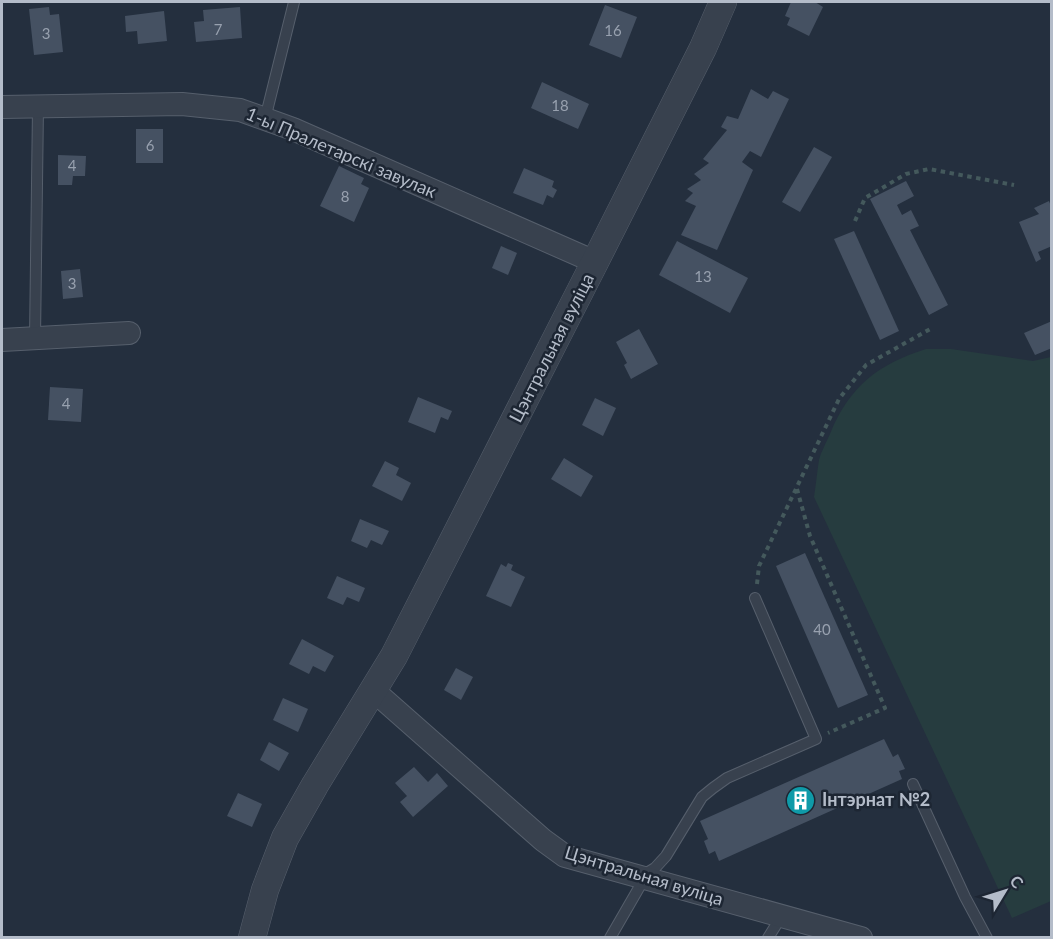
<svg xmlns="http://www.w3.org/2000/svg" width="1053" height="939" viewBox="0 0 1053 939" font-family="Lato,sans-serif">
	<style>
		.green { fill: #263c3f }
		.building { fill: #455162 }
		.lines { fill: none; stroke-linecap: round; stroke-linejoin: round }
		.service-casing { stroke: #565f6c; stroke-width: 12 }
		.minor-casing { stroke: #565f6c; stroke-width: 24 }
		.tertiary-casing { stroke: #565f6c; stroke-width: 28 }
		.path { stroke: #44595c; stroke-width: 4; stroke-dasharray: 4.5 4.5; stroke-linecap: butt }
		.service { stroke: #38414e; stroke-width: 10 }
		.minor { stroke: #38414e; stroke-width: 22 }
		.tertiary { stroke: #38414e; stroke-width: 27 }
		.labels { text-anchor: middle; stroke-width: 5; stroke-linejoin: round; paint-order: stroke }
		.number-label { font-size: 15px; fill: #98a1af }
		.street-label { font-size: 18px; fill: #b4bcc9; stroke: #1d2633 }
		.poi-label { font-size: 18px; font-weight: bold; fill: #b4bcc9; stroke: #1d2633; text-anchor: start }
	</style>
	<rect width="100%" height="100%" fill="#242f3e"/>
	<path class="green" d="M926 349H951L1033 361 1051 357V901L1012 918 814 497C816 485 817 472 819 460 821 452 826 443 830 434 849 387 878 364 926 349Z"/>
	<g class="building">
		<polygon points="791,2 815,2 823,7 809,36 787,25 790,18 785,16"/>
		<polygon points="605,5 637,17 621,58 589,45"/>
		<polygon points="49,7 50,15 59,14 63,52 34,55 29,9"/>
		<polygon points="240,7 242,38 196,42 194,22 204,21 203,10"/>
		<polygon points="164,11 167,41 138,44 137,31 126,32 125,16"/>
		<polygon points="542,82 589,104 578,129 531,108"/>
		<polygon points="751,89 768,99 773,91 789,99 761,157 750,151 742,162 753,170 717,250 681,235 696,206 685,201 693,193 687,189 701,180 694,174 709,163 703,159 727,130 721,127 727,116 738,119"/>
		<rect x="136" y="129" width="27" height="34"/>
		<polygon points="814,147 832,157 800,212 782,202"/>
		<polygon points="58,155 86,156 85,176 73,176 72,185 58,185"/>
		<polygon points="339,166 364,178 361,184 369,188 354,222 320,206"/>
		<polygon points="524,168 554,181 552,187 557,190 553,198 547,195 543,205 513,193"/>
		<polygon points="906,181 914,196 897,205 902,215 911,210 919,226 910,230 948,305 929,315 870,199"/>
		<polygon points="1049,201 1052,209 1052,246 1038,252 1041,259 1036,262 1019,222 1039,214 1034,208"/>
		<polygon points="854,231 899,331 880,340 834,239"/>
		<polygon points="677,241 748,278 730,313 659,275"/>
		<polygon points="501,246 517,253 508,275 492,268"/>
		<polygon points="80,269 83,297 63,299 61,271"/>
		<polygon points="1052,321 1052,348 1035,355 1024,333"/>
		<polygon points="639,329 658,364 631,379 624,365 627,363 616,342"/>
		<polygon points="50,387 83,389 81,422 48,420"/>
		<polygon points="418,397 452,411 448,420 441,417 435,433 408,422"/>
		<polygon points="595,398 616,408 603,436 582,425"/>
		<polygon points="564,458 593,476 581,497 551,479"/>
		<polygon points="385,461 399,468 396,475 411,483 402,501 372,486"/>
		<polygon points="360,519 389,531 382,545 371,540 367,548 351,541"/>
		<polygon points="805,553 868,695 838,708 776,566"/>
		<polygon points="508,563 513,565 511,570 525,577 511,607 486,596 501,564 506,567"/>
		<polygon points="337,576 365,588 359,602 347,597 343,605 327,598"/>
		<polygon points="302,639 334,656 325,672 313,666 309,674 289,664"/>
		<polygon points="456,668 473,677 461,700 444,690"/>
		<polygon points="283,698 308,709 298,732 273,720"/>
		<polygon points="884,739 893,757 898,754 905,769 899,771 902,779 719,861 715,851 709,854 704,841 708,839 700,821"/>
		<polygon points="269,742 289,753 279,771 260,760"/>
		<polygon points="414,767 428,782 437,773 448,786 413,817 400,802 407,796 395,783"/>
		<polygon points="238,793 262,804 252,827 227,816"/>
	</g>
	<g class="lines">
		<defs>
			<g id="service">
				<polyline points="265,119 294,2"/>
				<polyline points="35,338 38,107"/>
				<polyline points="913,784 965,897 987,938"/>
				<polyline points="610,938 640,886 640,877 655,868 666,856 702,797 713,788 727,778 816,739 755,598"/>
				<polyline points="768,938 781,917"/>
			</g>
			<g id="minor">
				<polyline points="2,107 182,104 240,110 293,129 595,262"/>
				<polyline points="2,340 129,333"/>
				<polyline points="374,691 543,840 565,856 861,938"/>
			</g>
			<polyline id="tertiary" points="252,938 265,890 285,838 315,785 394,656 595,262 703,48 723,2"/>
		</defs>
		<use href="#service" class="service-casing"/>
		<use href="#minor" class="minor-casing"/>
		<use href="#tertiary" class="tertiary-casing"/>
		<g class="path">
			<polyline points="855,221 865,198 906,174 929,169 1014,185"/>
			<polyline points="797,489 810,536 885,708 828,733"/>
			<polyline points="757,584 759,566 839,399 866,365 932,328"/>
		</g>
		<use href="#service" class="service"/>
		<use href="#minor" class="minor"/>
		<use href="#tertiary" class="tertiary"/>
	</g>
	<defs>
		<symbol id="building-disc" viewBox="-11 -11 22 22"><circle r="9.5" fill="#0f9aa8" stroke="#1d2633"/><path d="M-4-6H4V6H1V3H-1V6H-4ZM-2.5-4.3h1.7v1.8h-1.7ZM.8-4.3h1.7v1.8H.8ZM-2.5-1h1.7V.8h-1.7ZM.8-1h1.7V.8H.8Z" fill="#fff"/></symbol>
	</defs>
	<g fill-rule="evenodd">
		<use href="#building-disc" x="784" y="784" width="33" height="33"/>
	</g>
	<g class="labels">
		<g class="number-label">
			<text x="218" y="35">7</text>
			<text x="613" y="36">16</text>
			<text x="46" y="39">3</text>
			<text x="560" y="111">18</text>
			<text x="150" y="151">6</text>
			<text x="72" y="171">4</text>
			<text x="345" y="202">8</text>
			<text x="703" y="282">13</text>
			<text x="72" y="289">3</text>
			<text x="66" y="409">4</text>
			<text x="822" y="635">40</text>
		</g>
		<g class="street-label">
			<text transform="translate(341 153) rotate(23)" y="6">1-ы Пралетарскі завулак</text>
			<text transform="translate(552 348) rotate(-63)" y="6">Цэнтральная вуліца</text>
			<text transform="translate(644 876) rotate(17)" y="6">Цэнтральная вуліца</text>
		</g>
		<g class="poi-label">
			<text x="822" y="806">Інтэрнат №2</text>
		</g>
	</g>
	<rect width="1053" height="939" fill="none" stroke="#b4bcc9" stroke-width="6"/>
	<g transform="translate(1005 891) rotate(52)" stroke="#1d2633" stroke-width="4.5" paint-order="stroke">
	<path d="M0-4.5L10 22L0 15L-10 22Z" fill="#b4bcc9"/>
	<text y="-9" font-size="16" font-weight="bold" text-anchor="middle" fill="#b4bcc9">С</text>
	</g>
</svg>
